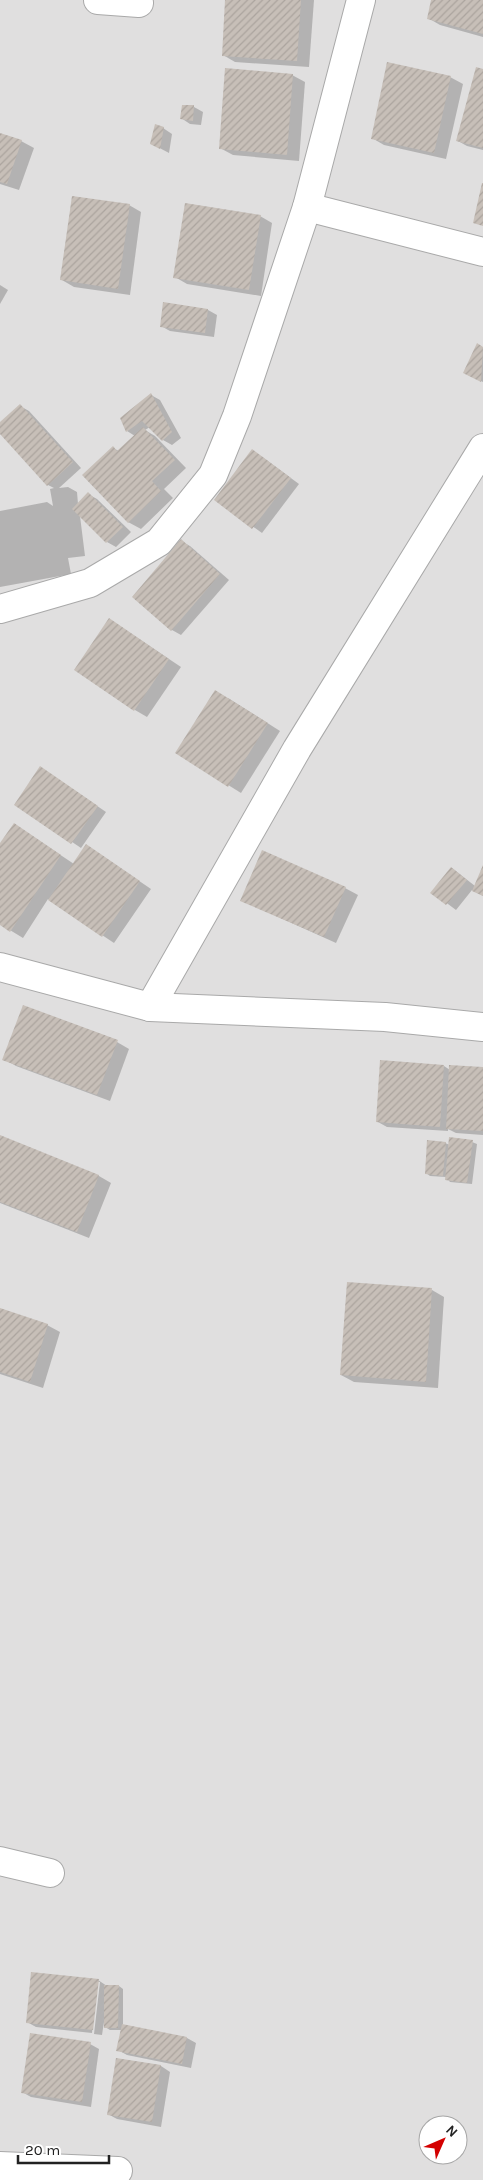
<svg xmlns="http://www.w3.org/2000/svg" width="483" height="2180" viewBox="0 0 483 2180" font-family="Karla,sans-serif">
	<style>
		.residential { fill: #e0dfdf; fill-rule: evenodd }
		.shadow { fill: #0003 }
		.building { fill: url(#building-hatch) }
		.lines { fill: none; stroke-linecap: round; stroke-linejoin: round }
		.street-casing { stroke: #a9a9a9; stroke-width: 30 }
		.street { stroke: #fff; stroke-width: 28 }
	</style>
	<defs>
		<pattern id="building-hatch" width="6" height="6" patternUnits="userSpaceOnUse" patternTransform="scale(1.25)"><rect width="6" height="6" fill="#c7bfb8"/><path d="M-1 1l2-2M0 6l6-6M5 7l2-2" fill="none" stroke="#aba49e"/></pattern>
	</defs>
	<rect width="100%" height="100%" fill="#f2efe9"/>
	<path class="residential" d="M0 0H483V2180H0ZM428 2125H458V2155H428Z"/>
	<g class="shadow">
		<polygon points="227,0 314,0 309,67 235,62 223,55"/>
		<polygon points="433,0 483,0 483,37 440,25 428,18"/>
		<polygon points="483,70 483,150 467,146 458,141"/>
		<polygon points="292,75 305,82 299,161 233,155 220,148"/>
		<polygon points="450,77 463,84 446,159 384,145 372,138"/>
		<polygon points="194,107 203,112 201,125 190,124 181,118"/>
		<polygon points="163,128 172,134 169,153 152,144"/>
		<polygon points="0,134 21,141 34,148 19,190 0,184"/>
		<polygon points="129,205 141,212 130,295 74,287 62,280"/>
		<polygon points="260,216 272,223 261,296 187,284 175,277"/>
		<polygon points="0,285 8,290 0,304"/>
		<polygon points="208,310 217,315 214,337 170,331 161,326"/>
		<polygon points="477,345 483,348 483,382 468,375"/>
		<polygon points="151,395 160,400 181,438 172,445 163,440 150,427 145,430 155,436 186,468 164,489 173,498 141,529 128,522 113,448 119,451 135,436 127,431"/>
		<polygon points="20,406 29,411 81,468 59,488 68,487 77,492 78,504 88,494 97,499 131,532 116,547 107,542 80,516 85,556 68,558 71,574 0,587 0,511 47,502 53,506 50,489 54,488 48,485 0,433 0,424"/>
		<polygon points="261,456 299,484 262,533 216,500"/>
		<polygon points="181,541 190,546 229,580 181,635 172,630 133,597"/>
		<polygon points="109,619 181,667 147,717 135,710"/>
		<polygon points="228,698 280,731 241,793 177,753"/>
		<polygon points="49,773 106,812 81,848 16,804"/>
		<polygon points="26,832 74,864 98,853 151,889 114,943 48,899 23,938 0,924 0,846"/>
		<polygon points="452,868 475,886 483,868 483,896 472,890 456,910 432,892"/>
		<polygon points="345,888 358,895 336,943 241,900"/>
		<polygon points="117,1042 129,1049 110,1101 16,1066 4,1059"/>
		<polygon points="444,1066 450,1070 483,1069 483,1135 456,1133 448,1129 448,1131 387,1127 378,1122"/>
		<polygon points="0,1137 99,1176 111,1183 89,1238 0,1203"/>
		<polygon points="472,1142 477,1144 472,1184 450,1182 446,1177 430,1176 426,1173 445,1143 450,1145"/>
		<polygon points="432,1290 444,1297 438,1388 354,1382 341,1375"/>
		<polygon points="0,1310 47,1325 60,1332 43,1388 0,1374"/>
		<polygon points="98,1980 107,1986 119,1986 123,1989 123,2026 187,2038 196,2043 191,2068 127,2055 118,2050 122,2030 110,2030 105,2027 105,2022 104,2022 102,2035 94,2034 100,1982 97,1982 92,2033 36,2027 27,2022"/>
		<polygon points="90,2044 99,2049 91,2107 31,2097 22,2092"/>
		<polygon points="117,2059 161,2066 170,2072 161,2127 117,2119 108,2114"/>
	</g>
	<g class="building">
		<polygon points="225,0 301,0 297,61 222,56"/>
		<polygon points="431,0 483,0 483,34 427,19"/>
		<polygon points="387,62 451,76 434,153 371,139"/>
		<polygon points="476,67 483,69 483,148 456,141"/>
		<polygon points="225,68 293,74 287,155 219,149"/>
		<polygon points="182,105 194,105 193,121 180,119"/>
		<polygon points="155,124 164,127 160,149 150,144"/>
		<polygon points="0,133 22,140 7,184 0,182"/>
		<polygon points="482,183 483,183 483,226 473,223"/>
		<polygon points="72,196 130,204 118,289 60,280"/>
		<polygon points="185,203 261,215 249,290 173,278"/>
		<polygon points="163,302 208,309 205,333 160,327"/>
		<polygon points="477,343 483,347 481,382 463,373"/>
		<polygon points="151,393 172,432 162,441 142,421 126,432 120,418"/>
		<polygon points="20,404 73,462 47,486 0,434 0,422"/>
		<polygon points="143,427 175,460 152,481 161,491 128,523 82,475 113,446 117,451"/>
		<polygon points="252,449 291,478 252,529 214,500"/>
		<polygon points="88,492 123,527 106,543 72,509"/>
		<polygon points="181,539 220,574 171,631 132,597"/>
		<polygon points="109,618 169,659 134,711 74,670"/>
		<polygon points="215,690 268,723 228,787 175,753"/>
		<polygon points="40,766 98,806 71,844 14,805"/>
		<polygon points="14,823 61,855 10,932 0,925 0,843"/>
		<polygon points="86,844 140,881 102,937 48,900"/>
		<polygon points="262,850 346,887 324,937 240,901"/>
		<polygon points="483,865 483,896 472,891"/>
		<polygon points="451,867 467,880 446,905 430,893"/>
		<polygon points="23,1005 118,1040 97,1095 2,1060"/>
		<polygon points="380,1060 444,1065 440,1127 376,1122"/>
		<polygon points="449,1065 483,1067 483,1131 446,1129"/>
		<polygon points="0,1135 99,1175 77,1232 0,1202"/>
		<polygon points="449,1137 473,1140 467,1183 445,1180"/>
		<polygon points="427,1140 446,1142 443,1176 425,1174"/>
		<polygon points="347,1282 432,1288 426,1382 340,1375"/>
		<polygon points="0,1308 48,1324 30,1382 0,1372"/>
		<polygon points="31,1972 99,1979 93,2030 26,2023"/>
		<polygon points="104,1985 119,1985 118,2028 104,2028"/>
		<polygon points="122,2024 187,2037 182,2064 116,2051"/>
		<polygon points="30,2033 91,2042 82,2102 21,2093"/>
		<polygon points="116,2058 161,2065 152,2122 107,2115"/>
	</g>
	<g class="lines">
		<defs>
			<g id="street">
				<polyline points="98,0 139,3"/>
				<polyline points="307,207 483,252"/>
				<polyline points="0,609 90,583 159,542 213,475 237,416 307,207 361,0"/>
				<polyline points="0,967 150,1007 385,1017 483,1027"/>
				<polyline points="150,1007 297,749 483,448"/>
				<polyline points="0,1861 50,1873"/>
				<polyline points="0,2166 118,2171"/>
			</g>
		</defs>
		<use href="#street" class="street-casing"/>
		<use href="#street" class="street"/>
	</g>
	<g transform="translate(443 2140) rotate(45)"><circle r="24" fill="#ffffff" stroke="#a7a7a7"/>
	<path d="M0-4L9 19L0 12L-9 19Z" fill="#d40000"/>
	<text y="-8" font-size="14" font-weight="bold" text-anchor="middle" fill="#222222">N</text>
	</g>
	<path d="M18 2155v8h91v-8" fill="none" stroke="#222222" stroke-width="2.5"/>
	<text x="25" y="2155" font-size="15" fill="#222222" stroke="#ffffff" stroke-width="4" paint-order="stroke">20 m</text>
</svg>
